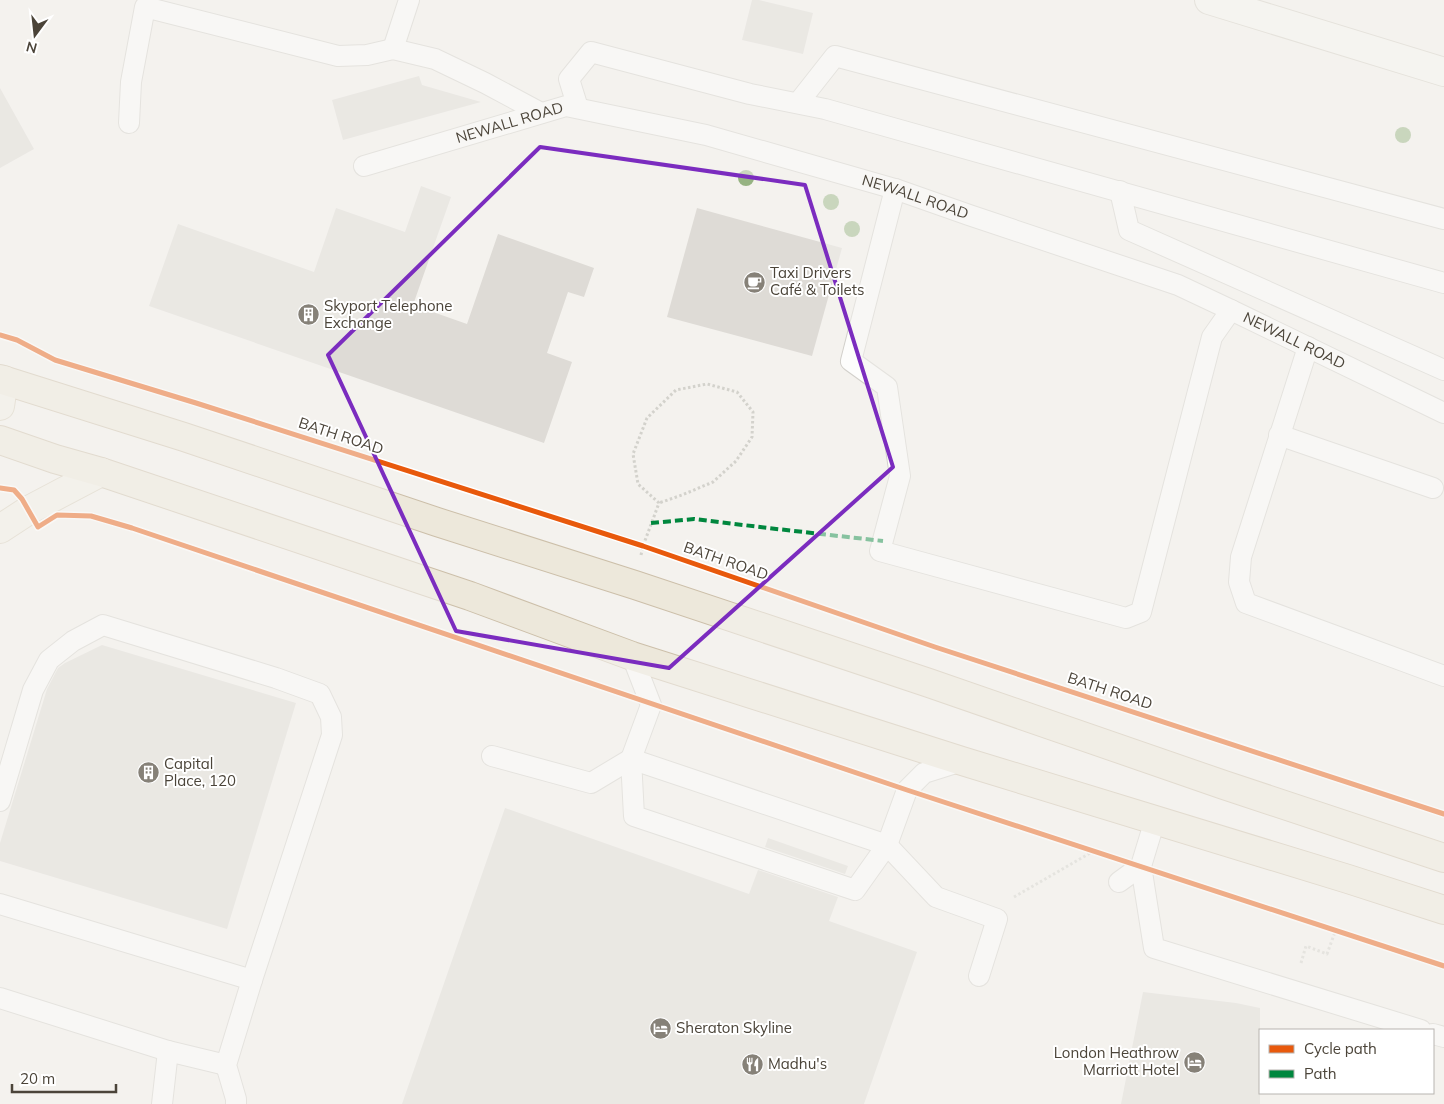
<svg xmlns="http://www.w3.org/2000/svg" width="1444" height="1104" viewBox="0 0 1444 1104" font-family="Mulish,sans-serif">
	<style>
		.building { fill: #dedbd6 }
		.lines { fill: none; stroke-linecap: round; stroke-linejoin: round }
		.lane-casing { stroke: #d2d0cb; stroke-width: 22 }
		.secondary-casing { stroke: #d3cfc5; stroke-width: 30 }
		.primary-casing { stroke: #d6cebb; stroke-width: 30 }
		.highway-casing { stroke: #ccbfa9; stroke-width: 30 }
		.path { stroke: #d3d2cc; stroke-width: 3; stroke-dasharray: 2.5 2.5; stroke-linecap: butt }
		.lane { stroke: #fdfdfc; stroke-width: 20 }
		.secondary { stroke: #f7f6f1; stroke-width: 28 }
		.primary { stroke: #f2efe6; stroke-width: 28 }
		.highway { stroke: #ede8db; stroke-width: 28 }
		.quiet { stroke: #00873e; stroke-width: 4; stroke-dasharray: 8 4; stroke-linecap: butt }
		.cycleway-casing { stroke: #fff; stroke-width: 8 }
		.cycleway { stroke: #e8590c; stroke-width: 5 }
		.tree { fill: #96b382 }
		.marked { fill: none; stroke: #7b2cbf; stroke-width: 4; stroke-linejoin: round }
		.labels { text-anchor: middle; stroke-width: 4; stroke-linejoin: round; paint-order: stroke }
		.street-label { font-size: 15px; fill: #4b4439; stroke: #fff }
		.poi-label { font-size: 15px; fill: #4b4439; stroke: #fff; text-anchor: start }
	</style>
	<rect width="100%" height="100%" fill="#f4f2ee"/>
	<g class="building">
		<polygon points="752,0 759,0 813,13 803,54 742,40"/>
		<polygon points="419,76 422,85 481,102 343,140 332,100"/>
		<polygon points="0,88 34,149 0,168"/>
		<polygon points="421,186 451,197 413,305 467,324 498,234 594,268 584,297 568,292 547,353 572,362 544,443 149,306 178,224 314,272 336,208 405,232"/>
		<polygon points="697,208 842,248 812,356 667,317"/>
		<polygon points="102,645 296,703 227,929 0,861 0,843 47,689 58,668 65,663"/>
		<polygon points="505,808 749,894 758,870 838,897 829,921 917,952 864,1104 402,1104"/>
		<polygon points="768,838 848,866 845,874 765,847"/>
		<polygon points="1143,992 1236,1003 1260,1008 1260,1104 1121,1104"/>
	</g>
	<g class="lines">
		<defs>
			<g id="lane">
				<polyline points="393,49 409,0"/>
				<polyline points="798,103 835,56 1444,219"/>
				<polyline points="578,108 569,79 591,52 750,94 825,109 1444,283"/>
				<polyline points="129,123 131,82 145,7 338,56 367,55 393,49 435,59 485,83 541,113"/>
				<path id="s1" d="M364 166 566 106 706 135 895 189 969 215 1178 285 1231 310 1444 413"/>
				<polyline points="895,189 851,361 887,387 900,476 880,551 1126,618 1141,612 1212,337 1231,310"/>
				<polyline points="1120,191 1129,230 1444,370"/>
				<polyline points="1308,347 1241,557 1239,582 1246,603 1444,676"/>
				<polyline points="1279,435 1433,488"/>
				<polyline points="632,656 651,705 631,759 634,816 855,890 887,845 907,790 924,773 962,761"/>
				<polyline points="492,756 591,783 631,759 887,845 936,897 997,919 979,976"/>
				<polyline points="0,801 33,690 49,660 73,641 103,625 276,678 320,694 331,717 332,735 252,980 226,1065 236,1099 236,1104"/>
				<polyline points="1141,866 1154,948 1421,1030"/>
				<polyline points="1119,882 1141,866 1155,820"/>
				<polyline points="0,904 252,980"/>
				<polyline points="0,998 168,1051 226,1065"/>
				<polyline points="1433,1034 1444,1037"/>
				<polyline points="162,1104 168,1051"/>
			</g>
			<polyline id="secondary" points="1209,0 1444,72"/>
			<g id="primary">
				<polyline points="0,406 4,380"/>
				<polyline points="0,529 29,510 101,472"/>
			</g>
			<g id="highway">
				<polyline points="0,379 184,437 437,522 635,585 929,683 1224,785 1444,858"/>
				<polyline points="0,440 55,459 101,472 470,596 632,656 962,761 1348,879 1444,910"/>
			</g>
		</defs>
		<use href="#lane" class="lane-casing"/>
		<use href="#secondary" class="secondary-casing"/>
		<use href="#primary" class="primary-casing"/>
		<use href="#highway" class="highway-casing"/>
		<g class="path">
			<polyline points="641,555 643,546 659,503 638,484 633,454 647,418 676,390 707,384 737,392 753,412 752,437 736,461 713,482 682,495 659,503"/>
			<polyline points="1014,897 1092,852"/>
			<polyline points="1301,963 1306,946 1327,954 1335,932"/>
		</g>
		<use href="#lane" class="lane"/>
		<use href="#secondary" class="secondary"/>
		<use href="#primary" class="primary"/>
		<use href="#highway" class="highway"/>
		<polyline class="quiet" points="651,523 694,519 768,528 883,541"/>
		<defs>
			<g id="cycleway">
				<polyline points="0,335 17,340 55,360 196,403 643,546 935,647 1444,814"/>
				<polyline points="0,488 14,490 22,499 38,527 57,515 91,516 132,528 907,790 1444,966"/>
			</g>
		</defs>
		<use href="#cycleway" class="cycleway-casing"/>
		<use href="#cycleway" class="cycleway"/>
	</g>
	<g class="tree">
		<circle cx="1403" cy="135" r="8"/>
		<circle cx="746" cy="178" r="8"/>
		<circle cx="831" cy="202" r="8"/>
		<circle cx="852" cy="229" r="8"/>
	</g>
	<path d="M0 0H1444V1104H0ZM540 147 805 185 893 467 669 668 456 631 328 355Z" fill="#f4f2ee" fill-opacity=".55" fill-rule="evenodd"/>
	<path class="marked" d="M540 147 805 185 893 467 669 668 456 631 328 355Z"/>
	<defs>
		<symbol id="cafe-disc" viewBox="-11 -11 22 22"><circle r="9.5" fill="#868178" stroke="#fff"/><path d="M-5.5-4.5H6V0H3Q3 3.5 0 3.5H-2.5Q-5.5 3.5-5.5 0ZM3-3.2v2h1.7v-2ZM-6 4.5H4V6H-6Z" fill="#fff"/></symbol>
		<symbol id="building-disc" viewBox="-11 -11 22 22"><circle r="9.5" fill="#868178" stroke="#fff"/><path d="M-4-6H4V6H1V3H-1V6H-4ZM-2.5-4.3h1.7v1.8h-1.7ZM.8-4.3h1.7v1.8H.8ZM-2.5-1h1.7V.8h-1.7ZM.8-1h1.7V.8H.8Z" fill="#fff"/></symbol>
		<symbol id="hotel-disc" viewBox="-11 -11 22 22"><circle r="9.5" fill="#868178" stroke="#fff"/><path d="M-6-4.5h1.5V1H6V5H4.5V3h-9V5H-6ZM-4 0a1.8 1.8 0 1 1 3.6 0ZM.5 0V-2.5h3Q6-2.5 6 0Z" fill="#fff"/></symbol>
		<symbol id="restaurant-disc" viewBox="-11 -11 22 22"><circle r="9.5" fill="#868178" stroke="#fff"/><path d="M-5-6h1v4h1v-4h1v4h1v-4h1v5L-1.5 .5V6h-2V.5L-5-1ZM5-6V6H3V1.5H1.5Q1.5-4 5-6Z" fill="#fff"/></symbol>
	</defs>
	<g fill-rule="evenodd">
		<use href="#cafe-disc" x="742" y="270" width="25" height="25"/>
		<use href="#building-disc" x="296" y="302" width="25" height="25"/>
		<use href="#building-disc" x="136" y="760" width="25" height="25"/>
		<use href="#hotel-disc" x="648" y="1016" width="25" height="25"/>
		<use href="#hotel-disc" x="1182" y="1050" width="25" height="25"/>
		<use href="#restaurant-disc" x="740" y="1052" width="25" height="25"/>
	</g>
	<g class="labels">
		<g class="street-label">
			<text dy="5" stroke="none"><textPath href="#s1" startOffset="152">NEWALL ROAD</textPath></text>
			<text dy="5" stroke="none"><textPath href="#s1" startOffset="572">NEWALL ROAD</textPath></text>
			<text dy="5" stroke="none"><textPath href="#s1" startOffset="978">NEWALL ROAD</textPath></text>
			<text transform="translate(341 436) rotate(18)" y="5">BATH ROAD</text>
			<text transform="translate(726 561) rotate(19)" y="5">BATH ROAD</text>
			<text transform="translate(1110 691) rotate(18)" y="5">BATH ROAD</text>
		</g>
		<g class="poi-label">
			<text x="770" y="278">Taxi Drivers<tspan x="770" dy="17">Café &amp; Toilets</tspan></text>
			<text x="324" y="311">Skyport Telephone<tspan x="324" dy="17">Exchange</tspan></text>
			<text x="164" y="769">Capital<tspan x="164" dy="17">Place, 120</tspan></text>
			<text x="676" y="1033">Sheraton Skyline</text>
			<text x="1179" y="1058" text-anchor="end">London Heathrow<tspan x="1179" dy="17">Marriott Hotel</tspan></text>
			<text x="768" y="1069">Madhu's</text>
		</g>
	</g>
	<rect x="1259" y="1029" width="175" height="65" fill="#ffffff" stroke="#b7b4b0"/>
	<rect x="1269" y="1045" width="25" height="8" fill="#e8590c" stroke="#b7b4b0"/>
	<text x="1304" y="1054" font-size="15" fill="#4b4439">Cycle path</text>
	<rect x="1269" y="1070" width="25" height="8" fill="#00873e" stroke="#b7b4b0"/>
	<text x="1304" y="1079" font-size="15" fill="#4b4439">Path</text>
	<g transform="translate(35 35) rotate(195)" stroke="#ffffff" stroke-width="4" paint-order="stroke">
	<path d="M0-4L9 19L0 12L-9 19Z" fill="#4b4439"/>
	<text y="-8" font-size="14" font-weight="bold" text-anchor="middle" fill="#4b4439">N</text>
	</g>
	<path d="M12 1084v8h104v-8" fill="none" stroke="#4b4439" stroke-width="2.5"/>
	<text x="20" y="1084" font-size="15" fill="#4b4439" stroke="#ffffff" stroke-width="4" paint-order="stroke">20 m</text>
</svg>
